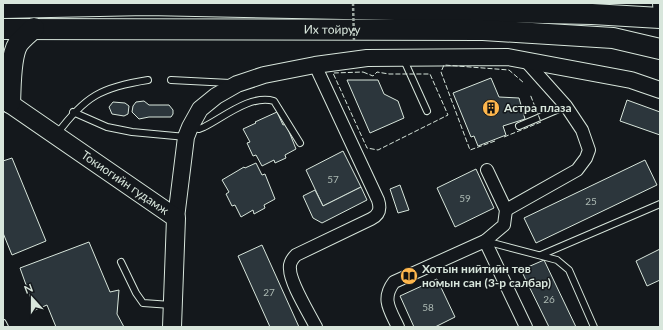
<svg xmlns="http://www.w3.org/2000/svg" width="663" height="330" viewBox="0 0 663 330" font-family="Lato,sans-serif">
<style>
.building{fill:#2c363c;stroke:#d8e6dc}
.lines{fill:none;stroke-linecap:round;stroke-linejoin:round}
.service-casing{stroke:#d8e6dc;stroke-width:8}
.minor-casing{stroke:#d8e6dc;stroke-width:14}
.tertiary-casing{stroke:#d8e6dc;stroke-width:18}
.secondary-casing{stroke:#d8e6dc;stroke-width:20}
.primary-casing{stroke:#d8e6dc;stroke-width:22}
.service{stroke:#14181c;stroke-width:6}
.minor{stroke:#14181c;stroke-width:12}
.tertiary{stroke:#14181c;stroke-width:16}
.secondary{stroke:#14181c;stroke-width:18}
.primary{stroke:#14181c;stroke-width:20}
.path-bridge{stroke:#9da8a2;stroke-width:2.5;stroke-dasharray:3 2;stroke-linecap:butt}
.fence{stroke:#d8e6dc;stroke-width:1;stroke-dasharray:5 2;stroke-linecap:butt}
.labels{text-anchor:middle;stroke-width:3;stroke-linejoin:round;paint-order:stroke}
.number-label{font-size:10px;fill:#adbab4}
.street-label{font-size:12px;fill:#d8e6dc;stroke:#14181c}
.poi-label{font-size:12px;font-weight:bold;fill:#d8e6dc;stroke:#14181c;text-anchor:start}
</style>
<rect width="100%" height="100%" fill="#14181c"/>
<g class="building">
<path d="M491,78L499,97L519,98L525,119L503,126L506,135L478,146L474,136L471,137L453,93Z"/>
<path d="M347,80H378L384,94L398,101L404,118L370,133Z"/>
<path d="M627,100L660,112V135L620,121Z"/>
<path d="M144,101L149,105H169L173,110V114L171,117H149L139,119L132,112L133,106L136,102Z"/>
<path d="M113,102L125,103L129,106L128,114L124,116L112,114L109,107Z"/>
<path d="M277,112L283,125L286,124L296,149L285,155L286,158L275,163L274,160L262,166L256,155L253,156L247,143L250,142L243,129L256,123L255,122Z"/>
<path d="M343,151L361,187L323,206L306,170Z"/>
<path d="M12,158L46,241L12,255L3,233V161Z"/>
<path d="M645,160L657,185L536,243L524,218Z"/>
<path d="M256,163L262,175L265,174L275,199L264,205L265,208L254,214L253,210L241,217L235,205L232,206L226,194L229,192L222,180L244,167L245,168Z"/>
<path d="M476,169L494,208L455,227L437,188Z"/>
<path d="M400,185L409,210L398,213L390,189Z"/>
<path d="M361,187L367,200L322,223L313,218L303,196L315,190L323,206Z"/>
<path d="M89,242L110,292L119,290L117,314L124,327H56L47,305L35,310L20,268Z"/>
<path d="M262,245L299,327H270L238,256Z"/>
<path d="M660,249V280L647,286L636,261Z"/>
<path d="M544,260L576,327H549L521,270Z"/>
<path d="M437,279L455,317L435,327H414L400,296Z"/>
</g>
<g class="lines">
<defs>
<g id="service">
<path d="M403,58L427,111"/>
<path d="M171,80L230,83"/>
<path d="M73,112L107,127L132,132L186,137"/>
<path d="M519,126L566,106"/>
<path d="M191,127L199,129L204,127C224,117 251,94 274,101L300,143"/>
<path d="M57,134C85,96 102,87 148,80"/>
<path d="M485,241L557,260L569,270L594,327"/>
<path d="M541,255L660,204"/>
<path d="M121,262L136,293L143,303L171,305"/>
<path d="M3,323L5,327"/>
</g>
<g id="minor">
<path d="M659,3L660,18"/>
<path d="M315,65L378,200C381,209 379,215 371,219L296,255C292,259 289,263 290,269C290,283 309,313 316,327"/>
<path d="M506,210L577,170L586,158L589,150L582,130L566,106L524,59"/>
<path d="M485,241L526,327"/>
<path d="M398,327C390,310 381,299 394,282L485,241L504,225L506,210L487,170"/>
</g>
<path id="tertiary" d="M176,218L186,137L190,127L200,109L216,96L237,84L264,75L315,65L367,58L508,57L631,80L660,90"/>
<g id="secondary">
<path id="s1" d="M3,99L176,218L172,327"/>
</g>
<g id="primary">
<path d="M3,8L147,5L592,14L660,18"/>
<path id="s2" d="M3,29L483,30L613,38L660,49"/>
<path d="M10,103C11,87 10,57 18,44C22,38 29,33 34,28"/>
</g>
</defs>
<use href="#service" class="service-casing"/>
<use href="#minor" class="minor-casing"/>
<use href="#tertiary" class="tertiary-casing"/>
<use href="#secondary" class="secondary-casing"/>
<use href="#primary" class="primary-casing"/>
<use href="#service" class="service"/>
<use href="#minor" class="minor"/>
<use href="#tertiary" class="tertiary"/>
<use href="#secondary" class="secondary"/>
<use href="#primary" class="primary"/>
<path class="path-bridge" d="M353,3L354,41"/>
<g class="fence">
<path d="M363,72L373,76L377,72L389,74H430L448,115L378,150L367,148L333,73Z"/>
<path d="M504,137L541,122L530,94"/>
<path d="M495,141L470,150L441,72L444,65L509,70L524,83"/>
</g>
</g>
<defs>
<symbol id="building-disc" viewBox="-11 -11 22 22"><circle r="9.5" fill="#ffb74d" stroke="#14181c"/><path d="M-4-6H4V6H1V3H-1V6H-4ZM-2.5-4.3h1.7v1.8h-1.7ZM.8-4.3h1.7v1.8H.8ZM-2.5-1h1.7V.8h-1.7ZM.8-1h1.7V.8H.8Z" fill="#111"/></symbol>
<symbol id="library-disc" viewBox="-11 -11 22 22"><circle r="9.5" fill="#ffb74d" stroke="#14181c"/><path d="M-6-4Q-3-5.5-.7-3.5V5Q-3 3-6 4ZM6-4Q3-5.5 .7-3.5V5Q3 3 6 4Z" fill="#111"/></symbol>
</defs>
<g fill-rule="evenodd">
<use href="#building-disc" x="481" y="98" width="20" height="20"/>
<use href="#library-disc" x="399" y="266" width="20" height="20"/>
</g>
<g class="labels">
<g class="number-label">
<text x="333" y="183">57</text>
<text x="465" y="202">59</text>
<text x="591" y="205">25</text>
<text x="269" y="296">27</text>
<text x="549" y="303">26</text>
<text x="428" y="311">58</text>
</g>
<g class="street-label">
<text dy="4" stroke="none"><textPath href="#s2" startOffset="329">Их тойруу</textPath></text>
<text dy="4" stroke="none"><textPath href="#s1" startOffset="148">Токиогийн гудамж</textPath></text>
</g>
<g class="poi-label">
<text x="504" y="112">Астра плаза</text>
<text x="422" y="273">Хотын нийтийн төв<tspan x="422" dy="14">номын сан (3-р салбар)</tspan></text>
</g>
</g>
<rect width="663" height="330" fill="none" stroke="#d8e6dc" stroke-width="8"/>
<g transform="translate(32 298) rotate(339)" stroke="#14181c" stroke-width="3" paint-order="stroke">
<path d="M0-3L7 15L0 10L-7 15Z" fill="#d8e6dc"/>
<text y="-6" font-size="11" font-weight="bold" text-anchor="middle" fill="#d8e6dc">N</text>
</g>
</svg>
